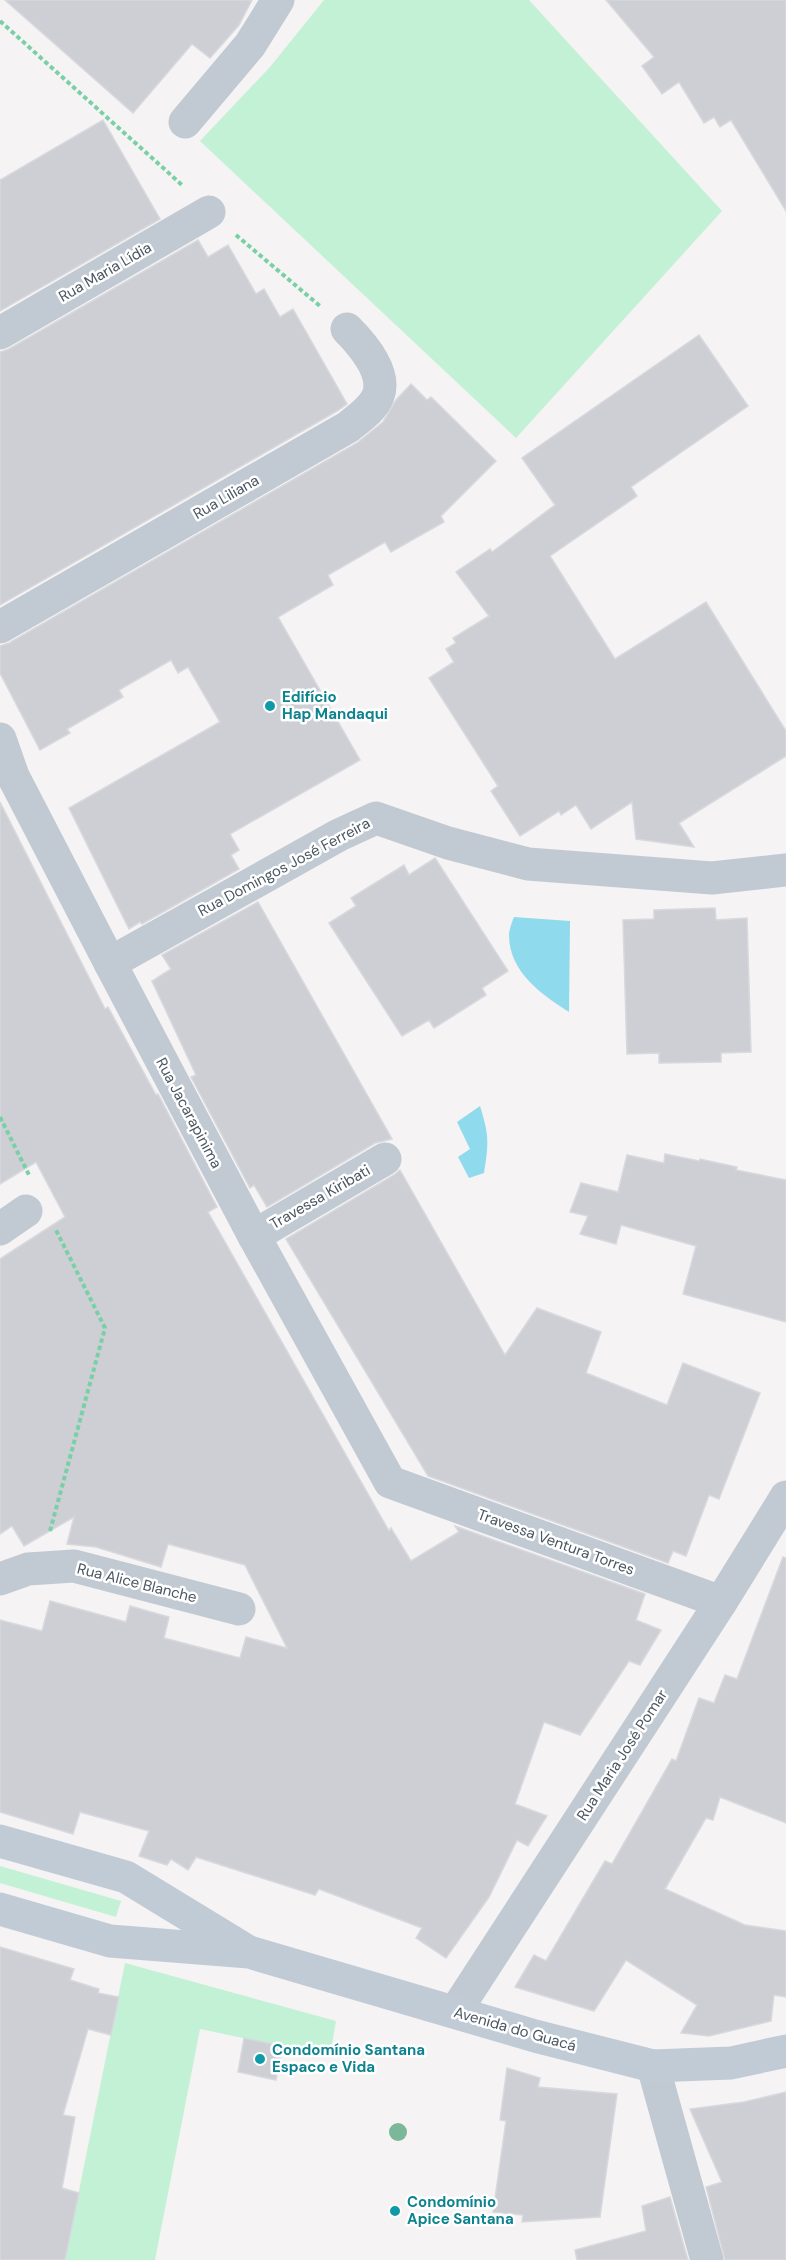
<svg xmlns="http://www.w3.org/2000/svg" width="786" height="2260" viewBox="0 0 786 2260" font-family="'DM Sans',sans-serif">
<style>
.green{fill:#c3f1d5}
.water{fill:#90daee}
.building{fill:#cdcfd5;stroke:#d7d9de;stroke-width:1.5}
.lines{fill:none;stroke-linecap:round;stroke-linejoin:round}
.path{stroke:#7ad0a6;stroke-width:4;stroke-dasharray:4.5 3;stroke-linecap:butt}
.street{stroke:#c1cad2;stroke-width:33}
.secondary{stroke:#c1cbd6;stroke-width:33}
.tree{fill:#7bb799}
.culture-dot{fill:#0f9aa8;stroke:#fff;stroke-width:2}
.labels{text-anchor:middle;stroke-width:5;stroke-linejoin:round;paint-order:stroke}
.street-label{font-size:15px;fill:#4a5661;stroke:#fff}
.culture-label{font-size:15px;font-weight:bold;fill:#0d838f;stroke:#fff;text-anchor:start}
</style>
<rect width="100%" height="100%" fill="#f5f3f3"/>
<g class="green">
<path d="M324,0H529L722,211L516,438L200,141L270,67Z"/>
<path d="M0,1866L121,1901L116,1917L0,1883Z"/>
<path d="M125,1963L336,2021L330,2056L200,2029L155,2260H65Z"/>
</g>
<g class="water">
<path d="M514,917L570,921L569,1012C542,995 509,972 509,935C509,930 512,922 514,917Z"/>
<path d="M480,1106C489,1135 489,1143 484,1173L469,1178L458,1157L470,1149L457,1122Z"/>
</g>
<g class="building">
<path d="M5,0H252L239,25L210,58L192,44L133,113Z"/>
<path d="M606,0H786V211L731,120L720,127L714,117L704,123L679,82L662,94L642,66L654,57Z"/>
<path d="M103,120L160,219L0,311V180Z"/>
<path d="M198,240L208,257L228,245L256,294L264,289L280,317L293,309L347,404L337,411L0,605V352L9,349Z"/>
<path d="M699,335L748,406L631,487L637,496L550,556L615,659L706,602L786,731V756L679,823L694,847L636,839L632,802L591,829L576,805L561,815L559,811L520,836L491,791L498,786L429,678L454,662L446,649L456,643L453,638L489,616L456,572L490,549L492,552L555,505L522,458Z"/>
<path d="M411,384L427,400L431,397L496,461L441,516L444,522L391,552L385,542L328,575L333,585L278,617L360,760L230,834L239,850L231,855L239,869L142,924L140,922L129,929L69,808L220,722L188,667L178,673L171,660L119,690L123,697L67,729L70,733L40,750L0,673V646L9,643L357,443L383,422L396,400Z"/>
<path d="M0,802L105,1009L108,1007L156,1095L158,1094L217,1207L208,1212L389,1531L391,1528L411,1561L459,1532L455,1526L645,1594L636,1620L661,1630L640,1665L629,1661L580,1735L544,1722L515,1804L547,1816L528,1846L517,1840L489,1897L446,1958L416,1938L422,1928L319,1889L315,1895L196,1857L188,1870L171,1859L167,1865L139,1856L149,1831L80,1812L73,1834L0,1812V1620L42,1631L50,1601L126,1622L130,1606L169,1617L164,1638L240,1658L246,1637L287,1648L245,1565L168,1544L161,1567L96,1547L67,1544L74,1517L24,1546L12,1526L0,1534V1259L65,1217L36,1162L0,1184Z"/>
<path d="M435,858L508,971L482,988L486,995L434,1028L429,1020L402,1036L329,923L356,906L351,898L404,865L409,875Z"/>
<path d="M258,902L392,1139L375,1143L267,1207L254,1185L250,1188L191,1077L196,1075L152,981L171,969L162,955Z"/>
<path d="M715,908L716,920L747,918L751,1052L721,1053V1062L659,1063V1053L627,1054L623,920L654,919V910Z"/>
<path d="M665,1154L699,1161L700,1159L737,1167L736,1170L786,1180V1322L683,1294L696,1246L621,1225L616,1244L580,1234L588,1216L570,1212L581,1183L618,1192L627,1155L664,1163Z"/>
<path d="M400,1170L505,1355L537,1308L601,1332L586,1373L667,1405L683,1363L760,1393L719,1499L709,1495L686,1556L673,1551L668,1563L428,1476L286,1239L394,1175Z"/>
<path d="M783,1557L786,1558V1823L720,1797L713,1820L706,1818L665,1889L745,1925L786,1931V1997L774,1995L771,2021L709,2036L681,2033L697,2005L626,1960L594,2011L515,1987L534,1955L546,1961L605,1861L612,1864L672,1759L676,1761L699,1698L714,1703L725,1675L737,1679Z"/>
<path d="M0,1947L74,1969L70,1980L99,1989L98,1993L119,1997L111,2035L88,2029L63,2115L75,2117L62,2188L79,2193L65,2260H0Z"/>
<path d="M244,2038L282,2046L276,2080L238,2072Z"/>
<path d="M507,2068L540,2078L538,2087L617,2094L600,2217L522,2222L523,2215L493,2212L506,2121L500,2120Z"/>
<path d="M786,2092V2260H725L706,2187L722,2182L690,2109L744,2102Z"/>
<path d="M670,2197L688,2260H577L575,2250L646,2231L642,2206Z"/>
</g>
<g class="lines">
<g class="path">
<path d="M0,21L182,185"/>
<path d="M236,235L320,306"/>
<path d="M0,1117L29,1175"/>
<path d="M50,1531L105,1328L56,1230"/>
</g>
<g class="street">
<path d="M185,122L250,45L278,0"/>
<path d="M0,333L209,212"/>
<path d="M0,627L348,427C359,418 373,409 378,396C387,373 362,344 347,329"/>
<path d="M0,739L13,776L110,963L254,1236L390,1482L721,1602"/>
<path d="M110,963L339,835L376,818L448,843L528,864L712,878L786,870"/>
<path d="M0,1229L26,1211"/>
<path d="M254,1236L385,1159"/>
<path d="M0,1579L28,1569L74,1566L239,1609"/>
<path d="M455,2012L721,1602L786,1497"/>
<path d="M653,2066L707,2260"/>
</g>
<g class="secondary">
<path d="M0,1841L126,1877L244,1949"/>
<path d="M0,1909L110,1941L249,1952L535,2036L653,2066L731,2063L786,2051"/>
</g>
</g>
<circle class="tree" cx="398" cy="2132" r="9"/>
<g class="culture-dot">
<circle cx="270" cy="706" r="6"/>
<circle cx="260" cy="2059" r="6"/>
<circle cx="395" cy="2211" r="6"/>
</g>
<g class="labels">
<g class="street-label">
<text transform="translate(105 272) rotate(-30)" y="5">Rua Maria Lídia</text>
<text transform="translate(226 497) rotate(-30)" y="5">Rua Liliana</text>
<text transform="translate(284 867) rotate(-28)" y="5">Rua Domingos José Ferreira</text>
<text transform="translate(189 1113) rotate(62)" y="5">Rua Jacarapinima</text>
<text transform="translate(320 1197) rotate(-30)" y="5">Travessa Kiribati</text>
<text transform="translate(556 1542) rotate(20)" y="5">Travessa Ventura Torres</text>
<text transform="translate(137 1583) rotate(14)" y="5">Rua Alice Blanche</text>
<text transform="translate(622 1755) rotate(-57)" y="5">Rua Maria José Pomar</text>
<text transform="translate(515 2029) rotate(16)" y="5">Avenida do Guacá</text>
</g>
<g class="culture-label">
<text x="282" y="702">Edifício<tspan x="282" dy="17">Hap Mandaqui</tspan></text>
<text x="272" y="2055">Condomínio Santana<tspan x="272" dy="17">Espaco e Vida</tspan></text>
<text x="407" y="2207">Condomínio<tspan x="407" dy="17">Apice Santana</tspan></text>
</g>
</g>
</svg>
